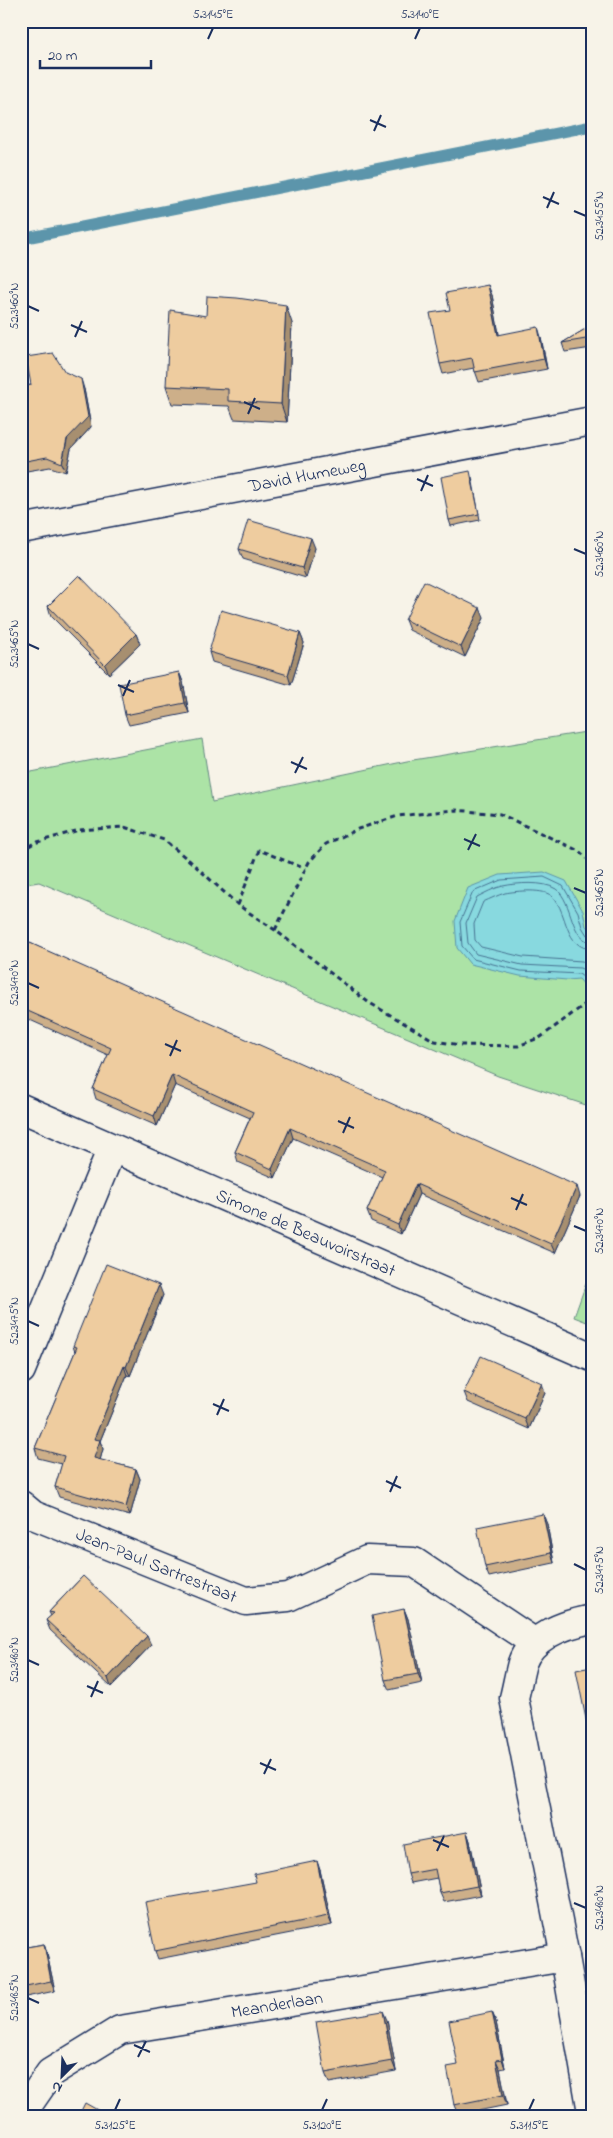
<svg xmlns="http://www.w3.org/2000/svg" width="613" height="2138" viewBox="0 0 613 2138" font-family="'Indie Flower',sans-serif">
<style>
.green{fill:#ace3a6;stroke:#648982}
.water{fill:#88d9df;stroke:#5c95ab}
.lines{fill:none;stroke-linecap:round;stroke-linejoin:round}
.shore{stroke:#477392;stroke-width:1}
.stream{stroke:#5c95ab;stroke-width:11}
.street-casing{stroke:#1b2f5e;stroke-width:31}
.path{stroke:#1b2f5e;stroke-width:3;stroke-dasharray:5 4;stroke-linecap:butt}
.street{stroke:#f7f3e8;stroke-width:28}
.wall{fill:#cdaf89;stroke:#1b2f5e}
.shaded-wall{fill:#a78f6f;stroke:#1b2f5e}
.building{fill:#eecc9f;stroke:#1b2f5e}
.ticks{fill:none;stroke:#1b2f5e;stroke-width:2}
.labels{text-anchor:middle;stroke-width:4;stroke-linejoin:round;paint-order:stroke}
.street-label{font-size:18px;fill:#1b2f5e;stroke:#f7f3e8}
.neatline{fill:none;stroke:#1b2f5e;stroke-width:2}
.ticks-label{font-size:12px;text-anchor:middle;fill:#1b2f5e}
</style>
<rect width="100%" height="100%" fill="#f7f3e8"/>
<filter id="ink" filterUnits="userSpaceOnUse"><feTurbulence type="fractalNoise" baseFrequency=".02" numOctaves="2"/><feDisplacementMap in="SourceGraphic" scale="10" xChannelSelector="R" yChannelSelector="G"/><feConvolveMatrix kernelMatrix="1 2 1 2 8 2 1 2 1" color-interpolation-filters="sRGB"/></filter>
<g filter="url(#ink)">
<g class="green">
<path d="M592,731V1107L498,1076L39,882L21,885V774L202,739L212,802L407,761Z"/>
<path d="M592,1267V1324L574,1317Z"/>
</g>
<path class="water" d="M544,872L566,881L583,911L586,926L592,933V984L587,988L579,979L567,980L520,976L470,964L457,948L455,921L468,888L500,875Z"/>
<g class="lines">
<g class="shore">
<path d="M592,936L587,935L582,927L578,912L563,886L544,877L501,880L473,892L460,922L462,946L473,959L521,971L579,974L587,980L592,981"/>
<path d="M592,942C570,941 573,901 556,889C544,881 517,883 503,886C494,888 485,893 477,897L466,923L468,943L476,954L522,965L580,968L592,974"/>
<path d="M592,949C564,948 568,913 553,897C545,888 516,891 505,893C498,895 490,899 483,902L474,924L475,940L481,947L523,957L582,961L592,966"/>
</g>
<path class="stream" d="M21,239L592,126"/>
<defs>
<g id="street">
<path id="s1" d="M21,529L592,421"/>
<path id="s2" d="M21,1108L592,1357"/>
<path d="M21,1370L112,1148"/>
<path id="s3" d="M21,1505L33,1515L246,1601L288,1597L367,1560L414,1562L535,1643"/>
<path d="M565,1957L592,2112"/>
<path id="s4" d="M21,2115L50,2073L120,2030L565,1957L514,1698C517,1686 519,1674 522,1663C532,1635 566,1624 592,1619"/>
</g>
</defs>
<use href="#street" class="street-casing"/>
<g class="path">
<path d="M21,851L34,843L79,830L124,827L164,840L190,861L238,905L275,930L368,1002L435,1041L460,1045L518,1046L541,1037L592,999"/>
<path d="M238,905L259,850L306,869"/>
<path d="M275,930L309,862L326,844L358,829L398,816L455,810L500,814L579,851L592,863"/>
</g>
<use href="#street" class="street"/>
</g>
<g class="wall">
<path d="M492,295L499,335L541,337L547,369L479,382L474,368L443,374L440,364L450,310Z"/>
<path d="M206,316L292,323L287,422L234,419L229,406L172,404L166,386Z"/>
<path d="M592,325V348L565,352L562,343Z"/>
<path d="M65,372L84,389L91,427L71,449L66,472L50,467L21,472V387L31,385Z"/>
<path d="M472,477L480,520L451,526L449,520Z"/>
<path d="M315,548L306,578L243,559L239,549Z"/>
<path d="M48,606L136,634L140,644L109,674L51,616Z"/>
<path d="M484,618L465,657L409,630L405,620Z"/>
<path d="M300,633L304,643L291,685L212,662L209,652Z"/>
<path d="M179,672L183,682L189,713L129,725L125,715Z"/>
<path d="M21,939L580,1196L555,1253L419,1194L401,1234L371,1221L367,1211L382,1177L293,1138L275,1178L238,1162L235,1152L250,1118L175,1085L157,1126L96,1099L93,1089L108,1055L21,1016Z"/>
<path d="M163,1295L130,1376L127,1375L100,1441L103,1449L100,1460L136,1469L140,1479L130,1516L59,1497L55,1487L62,1464L38,1458L35,1448L75,1352L73,1346Z"/>
<path d="M464,1392L545,1393L529,1429L468,1402Z"/>
<path d="M547,1524L554,1563L489,1577L485,1567Z"/>
<path d="M83,1576L151,1645L111,1687L50,1630L46,1620L51,1616L49,1612Z"/>
<path d="M404,1609L408,1619L422,1683L389,1690L385,1680Z"/>
<path d="M592,1667V1739H591L588,1729Z"/>
<path d="M467,1832L470,1841L481,1895L444,1902L440,1893L437,1878L411,1883L408,1874Z"/>
<path d="M320,1870L332,1925L158,1959L155,1951Z"/>
<path d="M44,1944L47,1954L55,1991L21,1998V1948Z"/>
<path d="M492,2012L496,2022L505,2068L500,2069L507,2105L458,2115L454,2105L458,2065Z"/>
<path d="M387,2020L396,2071L329,2083L325,2073Z"/>
</g>
<g class="shaded-wall">
<path d="M488,285L492,295L501,345L498,335Z"/>
<path d="M286,305L292,323L287,422L281,404Z"/>
<path d="M538,327L541,337L547,369L544,359Z"/>
<path d="M81,379L84,389L91,427L71,449L66,472L62,463Z"/>
<path d="M311,538L315,548L306,578L302,568Z"/>
<path d="M480,608L484,618L465,657L461,647Z"/>
<path d="M300,633L304,643L291,685L288,675Z"/>
<path d="M136,634L140,644L109,674L105,665Z"/>
<path d="M179,672L183,682L189,713L185,703Z"/>
<path d="M172,1075L175,1085L157,1126L154,1116Z"/>
<path d="M290,1128L293,1138L275,1178L272,1169Z"/>
<path d="M416,1184L419,1194L401,1234L398,1225Z"/>
<path d="M577,1186L580,1196L555,1253L551,1244Z"/>
<path d="M159,1285L163,1295L130,1376L126,1367Z"/>
<path d="M124,1366L127,1375L100,1441L103,1449L98,1468L94,1458V1439Z"/>
<path d="M542,1383L545,1393L529,1429L525,1419Z"/>
<path d="M136,1469L140,1479L130,1516L126,1507Z"/>
<path d="M543,1514L547,1524L554,1563L551,1553Z"/>
<path d="M23,1557L26,1566L21,1590V1564Z"/>
<path d="M404,1609L408,1619L422,1683L418,1674Z"/>
<path d="M147,1636L151,1645L111,1687L108,1678Z"/>
<path d="M467,1832L470,1841L481,1895L477,1886Z"/>
<path d="M317,1861L320,1870L332,1925L328,1916Z"/>
<path d="M44,1944L47,1954L55,1991L51,1981Z"/>
<path d="M383,2011L387,2020L396,2071L392,2061Z"/>
<path d="M492,2012L496,2022L505,2068L502,2059Z"/>
<path d="M496,2060L500,2069L507,2105L503,2095Z"/>
</g>
<g class="building">
<path d="M488,285L498,335L538,327L544,359L475,372L472,358L440,364L430,313L450,310L446,293Z"/>
<path d="M207,296L237,298L286,305L281,404L228,401V389L166,386L170,310L206,316Z"/>
<path d="M592,325V338L562,343Z"/>
<path d="M53,353L65,372L81,379L88,417L67,439L62,463L47,457L21,462V387L31,385L26,357Z"/>
<path d="M470,471L479,514L449,520L441,477Z"/>
<path d="M248,520L311,538L302,568L239,549Z"/>
<path d="M79,575L136,634L105,665L48,606Z"/>
<path d="M424,581L480,608L461,647L405,620Z"/>
<path d="M221,610L300,633L288,675L209,652Z"/>
<path d="M179,672L185,703L125,715L119,684Z"/>
<path d="M21,939L577,1186L551,1244L416,1184L398,1225L367,1211L385,1170L290,1128L272,1169L235,1152L253,1112L172,1075L154,1116L93,1089L111,1048L21,1008Z"/>
<path d="M106,1264L159,1285L126,1367L124,1366L94,1439L100,1440L94,1458L136,1469L126,1507L55,1487L64,1456L35,1448L77,1347L73,1346Z"/>
<path d="M481,1356L542,1383L525,1419L464,1392Z"/>
<path d="M543,1514L551,1553L485,1567L477,1527Z"/>
<path d="M83,1576L147,1636L108,1678L46,1620L54,1613L49,1612Z"/>
<path d="M404,1609L418,1674L385,1680L372,1616Z"/>
<path d="M592,1667V1728L588,1729L576,1670Z"/>
<path d="M467,1832L477,1886L440,1893L435,1869L408,1874L403,1844Z"/>
<path d="M317,1861L328,1916L155,1951L145,1902L256,1882L254,1874Z"/>
<path d="M44,1944L51,1981L21,1987V1948Z"/>
<path d="M383,2011L392,2061L325,2073L316,2022Z"/>
<path d="M492,2012L502,2059L496,2060L503,2095L454,2105L447,2067L458,2065L449,2021Z"/>
<path d="M85,2103L110,2117H78Z"/>
</g>
</g>
<path class="ticks" d="M208,39L213,28M415,39L420,28M370,120L386,127M374,131L381,115M543,197L559,204M547,208L554,192M574,211L586,216M28,306L39,311M71,325L87,332M75,337L82,321M244,402L260,409M248,414L255,398M417,479L433,486M421,491L428,475M574,549L586,554M28,644L39,649M118,685L134,692M123,696L130,680M291,762L307,769M295,773L303,757M464,839L480,846M468,850L476,834M574,888L586,893M28,983L39,988M165,1044L181,1051M170,1056L177,1040M338,1121L354,1128M343,1133L350,1117M511,1198L527,1205M516,1210L523,1194M574,1226L586,1231M28,1321L39,1326M213,1404L229,1411M217,1415L224,1399M386,1481L401,1488M390,1492L397,1476M574,1564L586,1570M28,1660L39,1665M87,1686L103,1693M91,1697L98,1681M260,1763L276,1770M264,1774L271,1759M433,1840L449,1847M437,1851L444,1836M574,1903L586,1908M28,1998L39,2003M134,2045L150,2052M138,2057L146,2041M115,2110L120,2099M322,2110L327,2099M529,2110L534,2099"/>
<g class="labels">
<g class="street-label">
<text dy="6" stroke="none"><textPath href="#s1" startOffset="291">David Humeweg</textPath></text>
<text dy="6" stroke="none"><textPath href="#s2" startOffset="311">Simone de Beauvoirstraat</textPath></text>
<text dy="6" stroke="none"><textPath href="#s3" startOffset="149">Jean-Paul Sartrestraat</textPath></text>
<text dy="6" stroke="none"><textPath href="#s4" startOffset="292">Meanderlaan</textPath></text>
</g>
</g>
<rect width="613" height="2138" fill="none" stroke="#f7f3e8" stroke-width="55"/>
<g transform="translate(62 2076) rotate(204)" stroke="#f7f3e8" stroke-width="4" paint-order="stroke">
<path d="M0-4L9 19L0 12L-9 19Z" fill="#1b2f5e"/>
<text y="-8" font-size="14" font-weight="bold" text-anchor="middle" fill="#1b2f5e">N</text>
</g>
<path d="M40 60v8h111v-8" fill="none" stroke="#1b2f5e" stroke-width="2.5"/>
<text x="48" y="60" font-size="15" fill="#1b2f5e" stroke="#f7f3e8" stroke-width="4" paint-order="stroke">20 m</text>
<rect x="28" y="28" width="558" height="2082" class="neatline"/>
<g class="ticks-label">
<text x="213" y="18">5.3145°E</text>
<text x="420" y="18">5.3140°E</text>
<text transform="translate(599 216) rotate(-90)" y="4">52.3455°N</text>
<text transform="translate(14 306) rotate(-90)" y="4">52.3460°N</text>
<text transform="translate(599 554) rotate(-90)" y="4">52.3460°N</text>
<text transform="translate(14 644) rotate(-90)" y="4">52.3465°N</text>
<text transform="translate(599 893) rotate(-90)" y="4">52.3465°N</text>
<text transform="translate(14 983) rotate(-90)" y="4">52.3470°N</text>
<text transform="translate(599 1231) rotate(-90)" y="4">52.3470°N</text>
<text transform="translate(14 1321) rotate(-90)" y="4">52.3475°N</text>
<text transform="translate(599 1570) rotate(-90)" y="4">52.3475°N</text>
<text transform="translate(14 1660) rotate(-90)" y="4">52.3480°N</text>
<text transform="translate(599 1908) rotate(-90)" y="4">52.3480°N</text>
<text transform="translate(14 1998) rotate(-90)" y="4">52.3485°N</text>
<text x="115" y="2129">5.3125°E</text>
<text x="322" y="2129">5.3120°E</text>
<text x="529" y="2129">5.3115°E</text>
</g>
</svg>
